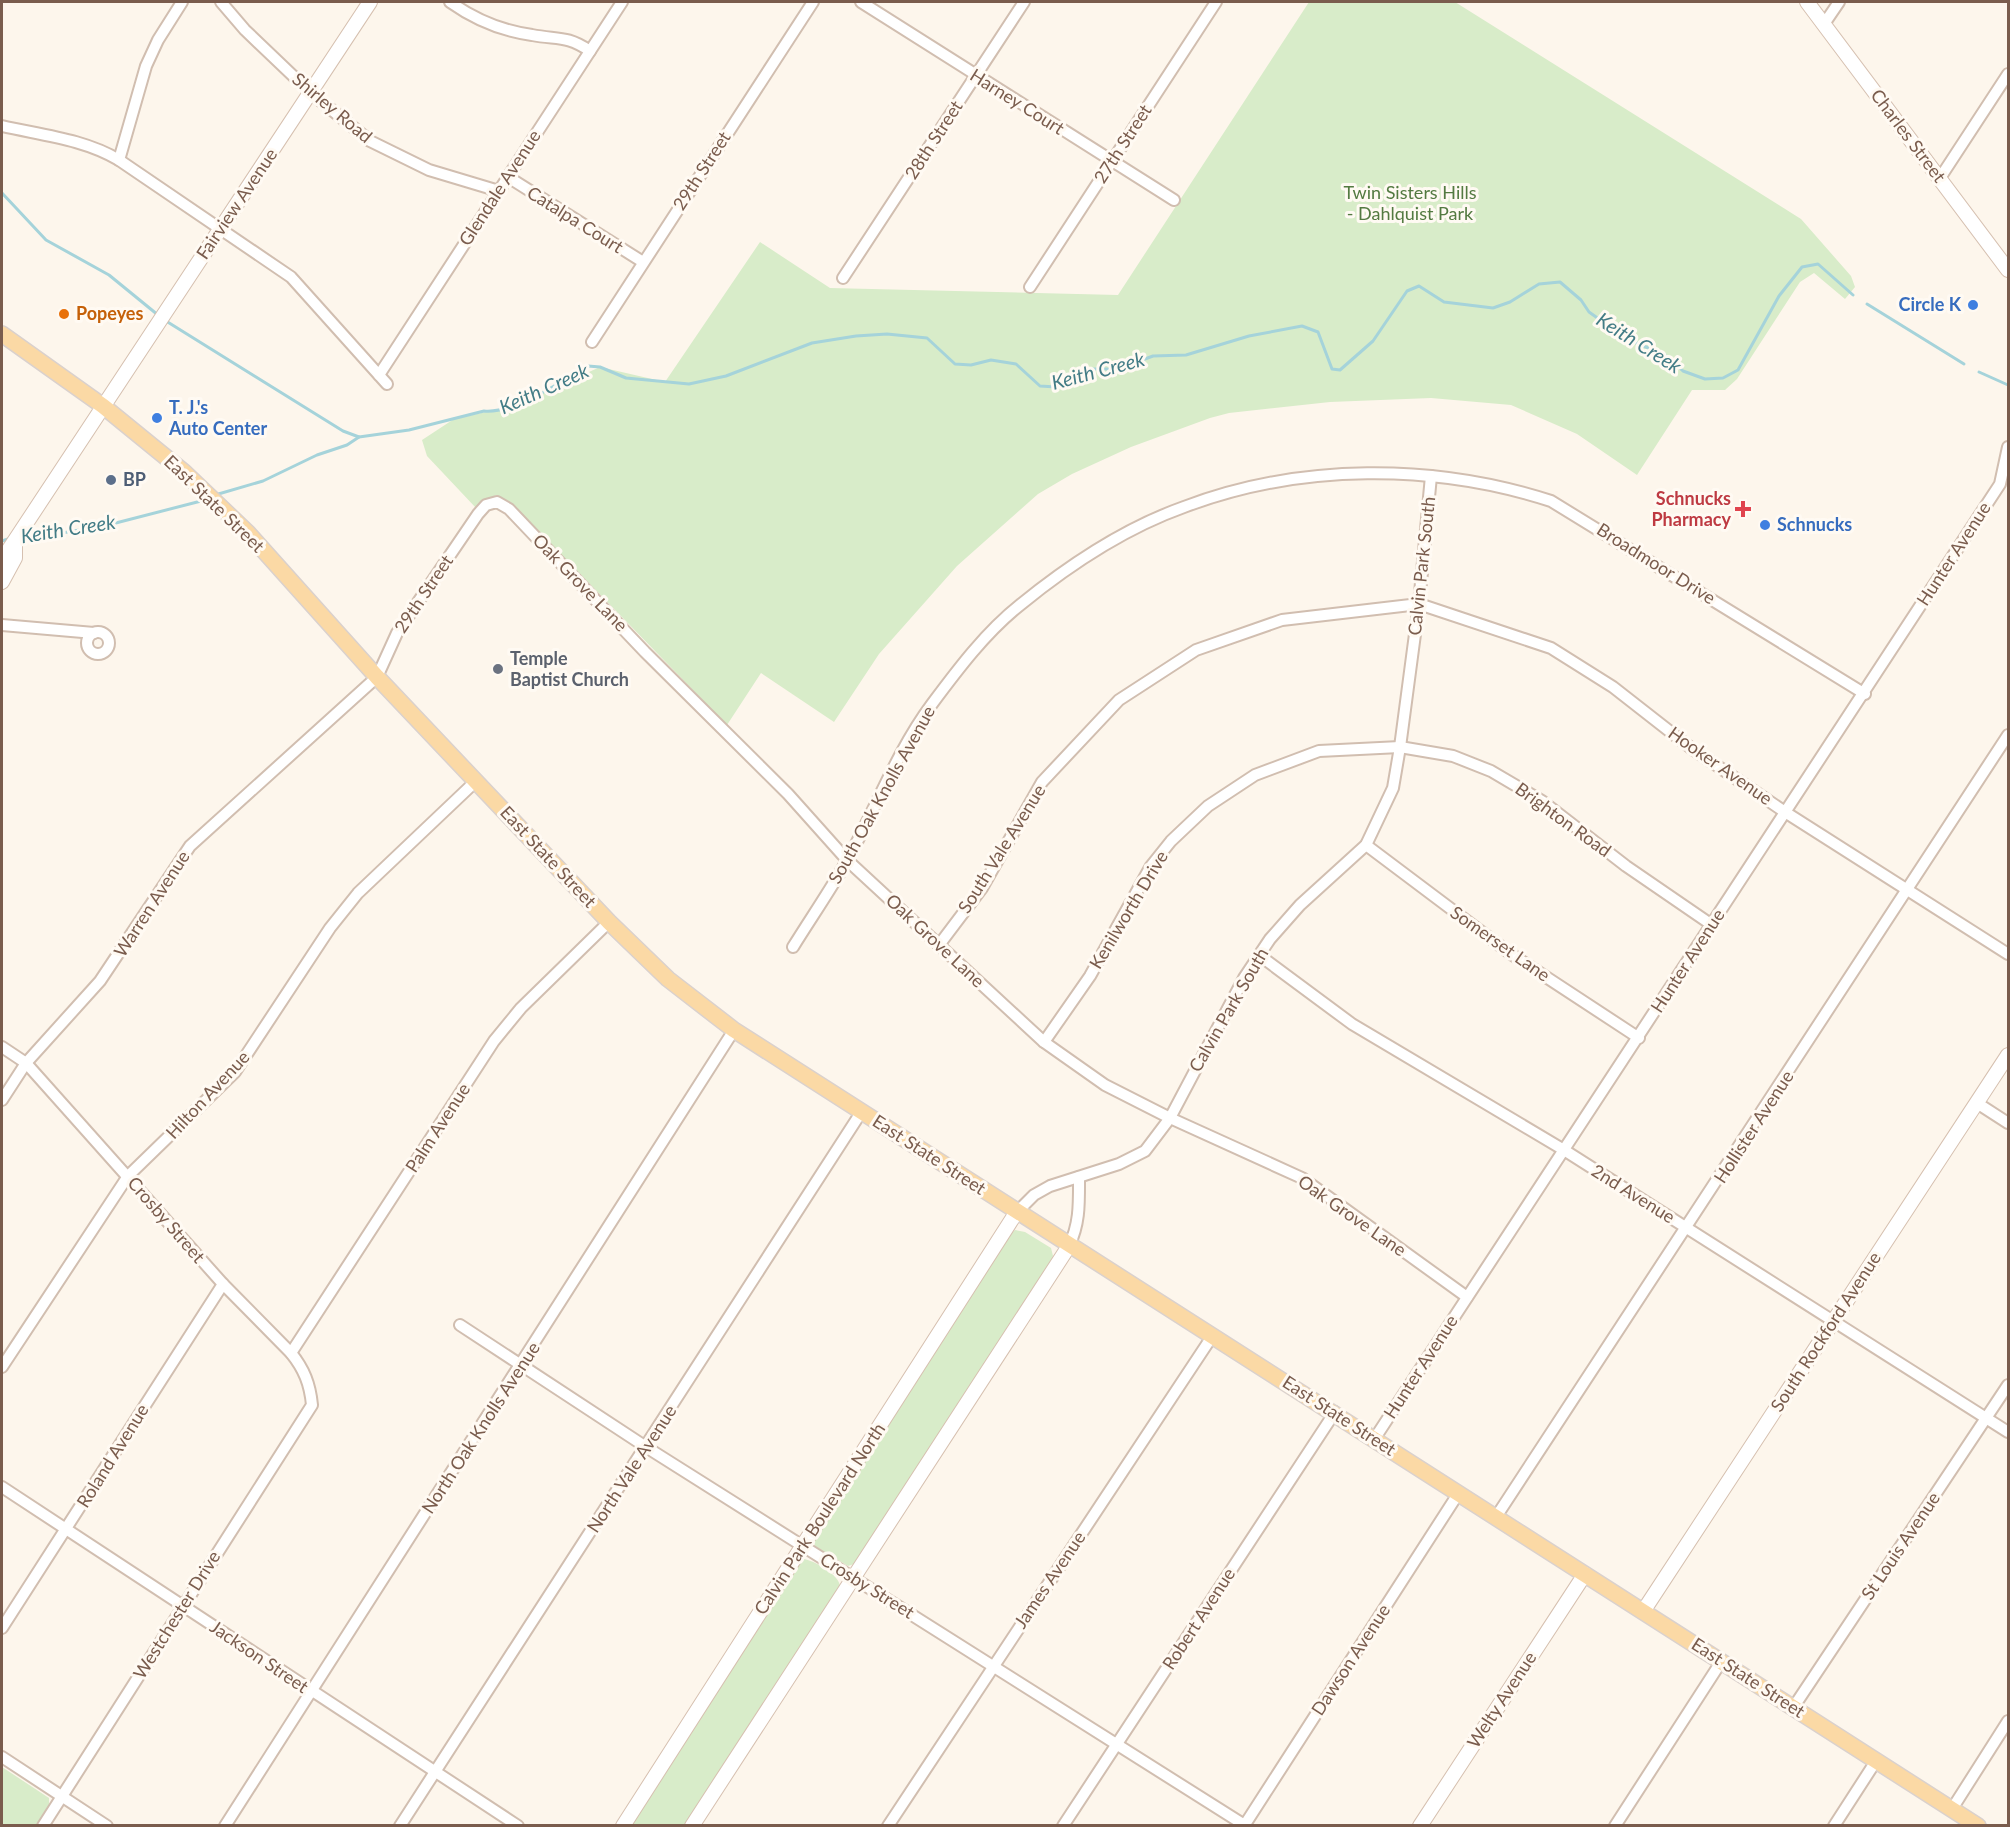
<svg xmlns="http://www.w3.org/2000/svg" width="2010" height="1827" viewBox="0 0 2010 1827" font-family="Lato,sans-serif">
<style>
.green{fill:#d8ecc9}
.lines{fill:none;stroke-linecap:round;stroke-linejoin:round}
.stream{stroke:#a5d3da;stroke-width:3}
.street-casing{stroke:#d1beb0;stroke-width:14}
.secondary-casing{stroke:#d6c0b0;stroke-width:16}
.primary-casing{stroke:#dad1cd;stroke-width:18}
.street{stroke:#fff;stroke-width:10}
.secondary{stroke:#fff;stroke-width:14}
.primary{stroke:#fbd9a5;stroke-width:15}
.shop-dot{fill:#3f7fe0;stroke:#fffaf3;stroke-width:2}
.food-dot{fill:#e8710a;stroke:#fffaf3;stroke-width:2}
.service-dot{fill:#5c6f8a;stroke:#fffaf3;stroke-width:2}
.health-dot{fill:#e0444e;stroke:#fffaf3;stroke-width:2}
.worship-dot{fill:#6b7280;stroke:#fffaf3;stroke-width:2}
.labels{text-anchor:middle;stroke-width:6;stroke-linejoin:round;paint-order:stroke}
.street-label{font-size:18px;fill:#7a5c4d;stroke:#fffaf3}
.park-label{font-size:18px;fill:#537a41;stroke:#fffaf3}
.shop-label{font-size:18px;font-weight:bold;fill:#366cbe;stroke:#fffaf3;text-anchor:start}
.food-label{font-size:18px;font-weight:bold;fill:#c56008;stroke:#fffaf3;text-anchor:start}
.service-label{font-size:18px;font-weight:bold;fill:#4e5e75;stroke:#fffaf3;text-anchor:start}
.health-label{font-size:18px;font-weight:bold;fill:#be3a42;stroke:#fffaf3;text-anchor:end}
.worship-label{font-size:18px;font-weight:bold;fill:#5b616d;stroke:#fffaf3;text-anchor:start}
.water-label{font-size:20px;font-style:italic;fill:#437c86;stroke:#fffaf3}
</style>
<rect width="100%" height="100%" fill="#fdf6ec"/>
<g class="green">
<path d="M1309,2H1455L1801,219L1851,276L1855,287L1845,299L1814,273L1800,282L1737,379L1725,390H1692L1637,475L1577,434L1511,405L1431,398L1330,402L1229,413L1210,418L1131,447L1072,474L1038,494L957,566L879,654L834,722L761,673L727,725L510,502L496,495L476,508L427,456L422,440L454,419L514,406L600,367L665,382L760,242L830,288L1118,295Z"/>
<path d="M1015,1230L1025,1232L1051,1248L1053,1256L1051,1261L857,1563L848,1566L815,1546L813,1538L1008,1236Z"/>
<path d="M803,1559C814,1560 839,1575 840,1586L686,1825L628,1826Z"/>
<path d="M2,1767L49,1798V1808L37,1825H2Z"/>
</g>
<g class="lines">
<g class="stream">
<path d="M2,193L46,240L109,275L158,315"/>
<path d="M1867,304L1964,364"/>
<path d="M166,321L343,431L359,437"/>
<path d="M1979,372L2008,385"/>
<path d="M215,495L263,481L317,455L347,445L359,437L409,430L484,411C515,414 561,381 588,366L600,367L626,378L689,384L726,376L812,343L856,336L887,334L927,338L955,364L971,365L991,360L1016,364L1040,386L1056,387L1089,369H1118L1153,356L1186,355L1249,336L1302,326L1318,332L1332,369L1340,370L1373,341L1407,291L1419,286L1444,302L1493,308L1510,302L1539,284L1560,282L1581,300L1589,312L1627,339L1665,355L1683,371L1705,379L1723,378L1738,370L1779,296L1802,267L1818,264L1853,295"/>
<path d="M24,535L62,533L108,525L205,500"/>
<path d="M2,541L11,538"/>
</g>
<defs>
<g id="street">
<path d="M221,2L245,30L311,93L370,141L429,170L499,191"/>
<path d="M450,2C474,19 502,31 532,35C558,40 566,35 590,51"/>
<path d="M861,2L1174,200"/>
<path d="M1824,24L1839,2"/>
<path d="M2,126C41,135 84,139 119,160L291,277L387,384"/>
<path d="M119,160L146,66L158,40L182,2"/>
<path d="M508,177L643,262"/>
<path d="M1940,178L2008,74"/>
<path d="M843,278L1024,2"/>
<path d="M1030,287L1216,2"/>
<path d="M592,342L813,2"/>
<path d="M379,375L622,2"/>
<path d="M2,625L94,633"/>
<circle cx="98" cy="643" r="11"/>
<path d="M1366,845L1511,954L1639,1038"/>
<path d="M939,945L982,888L1042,782L1119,700L1196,650L1282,620L1419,604L1551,648L1613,687L1691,748L1785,812L2008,954"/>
<path d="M793,947C811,918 831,889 848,859C876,808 897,751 932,704C958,669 986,632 1020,605C1069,565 1125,528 1184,507C1300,463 1434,463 1551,501L1865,694"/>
<path d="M1259,955L1352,1024L1564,1150L2008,1432"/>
<path d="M1044,1042L1090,976L1151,866L1171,841L1208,806L1255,775L1319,751L1400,747L1453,756L1491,771L1542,801L1626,866L1712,925"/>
<path d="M2,1047L26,1063L223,1284L291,1353C304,1369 310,1384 312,1405L43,1826"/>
<path d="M2,1100L26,1063L100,981L190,846L377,677L397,633L478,514L486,505L497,502L509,509L645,652L788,794L847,860L1044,1042L1105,1085L1170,1118L1302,1178L1467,1297"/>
<path d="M1977,1103L2008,1123"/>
<path d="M1016,1213L1034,1195L1050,1186L1119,1164L1145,1151L1170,1118L1244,978L1270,939L1300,905L1366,845L1393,788L1400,747L1419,604L1431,476"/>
<path d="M1069,1246C1080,1223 1079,1203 1079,1177"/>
<path d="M460,1325L646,1447L1246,1826"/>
<path d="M291,1353L494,1041L521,1008L609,922"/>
<path d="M2,1367L128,1176L235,1072L330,928L358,893L476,781"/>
<path d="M1375,1438L2000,484L2008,447"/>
<path d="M2,1487L518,1826"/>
<path d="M1496,1517L2008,735"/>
<path d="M2,1628L223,1284"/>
<path d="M1793,1708L2008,1385"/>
<path d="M2,1757L107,1826"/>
<path d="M1952,1809L2008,1721"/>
<path d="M225,1826L734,1030"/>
<path d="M400,1826L862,1111"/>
<path d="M888,1826L1213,1335"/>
<path d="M1063,1826L1335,1412"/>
<path d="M1244,1826L1458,1494"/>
<path d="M1615,1826L1721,1662"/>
<path d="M1834,1826L1876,1761"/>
</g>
<g id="secondary">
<path d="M1807,2L2008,270"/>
<path d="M2,560L370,2"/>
<path d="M2,582L15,558V544"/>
<path d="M1644,1610L2008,1055"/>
<path d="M623,1826L1016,1213"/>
<path d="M692,1826L1069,1246"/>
<path d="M1420,1826L1585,1574"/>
</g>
<path id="primary" d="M2,334L103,406L184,472L248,533L377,677L609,922L668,979L734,1030L1978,1826"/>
</defs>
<use href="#street" class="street-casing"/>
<use href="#secondary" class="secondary-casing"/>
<use href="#primary" class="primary-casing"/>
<use href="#street" class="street"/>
<use href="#secondary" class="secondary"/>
<use href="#primary" class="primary"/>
</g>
<g class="shop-dot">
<circle cx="1973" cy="305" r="6"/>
<circle cx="157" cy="418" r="6"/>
<circle cx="1765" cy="525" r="6"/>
</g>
<circle class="food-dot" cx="64" cy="314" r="6"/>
<circle class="service-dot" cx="111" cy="480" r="6"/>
<path class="health-dot" d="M1740 500h6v6h6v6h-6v6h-6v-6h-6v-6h6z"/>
<circle class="worship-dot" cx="498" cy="669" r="6"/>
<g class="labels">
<g class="street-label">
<text transform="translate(1017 102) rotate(32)" y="6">Harney Court</text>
<text transform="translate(332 108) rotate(40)" y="6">Shirley Road</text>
<text transform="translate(1908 136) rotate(53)" y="6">Charles Street</text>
<text transform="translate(934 140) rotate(-57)" y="6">28th Street</text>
<text transform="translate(1123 144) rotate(-57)" y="6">27th Street</text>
<text transform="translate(702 171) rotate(-57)" y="6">29th Street</text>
<text transform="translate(500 188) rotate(-57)" y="6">Glendale Avenue</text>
<text transform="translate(237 204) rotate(-56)" y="6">Fairview Avenue</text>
<text transform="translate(575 220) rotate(32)" y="6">Catalpa Court</text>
<text transform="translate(214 504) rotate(44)" y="6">East State Street</text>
<text transform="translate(1954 554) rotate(-57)" y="6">Hunter Avenue</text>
<text transform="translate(1656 564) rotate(32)" y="6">Broadmoor Drive</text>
<text transform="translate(1422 566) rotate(-84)" y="6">Calvin Park South</text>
<text transform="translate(580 583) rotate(46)" y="6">Oak Grove Lane</text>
<text transform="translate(424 594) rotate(-56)" y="6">29th Street</text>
<text transform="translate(1720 766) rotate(35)" y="6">Hooker Avenue</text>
<text transform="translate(882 795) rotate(-61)" y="6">South Oak Knolls Avenue</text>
<text transform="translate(1563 820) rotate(36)" y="6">Brighton Road</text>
<text transform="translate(1002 849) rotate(-58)" y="6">South Vale Avenue</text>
<text transform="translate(548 857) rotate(47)" y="6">East State Street</text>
<text transform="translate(152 904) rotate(-57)" y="6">Warren Avenue</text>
<text transform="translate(1129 910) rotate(-59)" y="6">Kenilworth Drive</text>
<text transform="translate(935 941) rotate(43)" y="6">Oak Grove Lane</text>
<text transform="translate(1500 944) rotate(35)" y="6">Somerset Lane</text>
<text transform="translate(1688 961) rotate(-57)" y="6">Hunter Avenue</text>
<text transform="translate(1229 1010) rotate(-60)" y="6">Calvin Park South</text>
<text transform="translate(208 1095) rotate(-47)" y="6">Hilton Avenue</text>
<text transform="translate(1754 1127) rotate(-57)" y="6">Hollister Avenue</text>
<text transform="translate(438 1128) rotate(-57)" y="6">Palm Avenue</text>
<text transform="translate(929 1155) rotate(33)" y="6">East State Street</text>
<text transform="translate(1633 1194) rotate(32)" y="6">2nd Avenue</text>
<text transform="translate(1352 1216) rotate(35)" y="6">Oak Grove Lane</text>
<text transform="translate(166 1220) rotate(49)" y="6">Crosby Street</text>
<text transform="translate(1826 1332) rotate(-57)" y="6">South Rockford Avenue</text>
<text transform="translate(1421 1367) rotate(-57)" y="6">Hunter Avenue</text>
<text transform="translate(1339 1416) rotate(33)" y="6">East State Street</text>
<text transform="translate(481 1428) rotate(-57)" y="6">North Oak Knolls Avenue</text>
<text transform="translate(113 1456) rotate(-58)" y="6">Roland Avenue</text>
<text transform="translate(632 1469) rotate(-57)" y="6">North Vale Avenue</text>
<text transform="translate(820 1519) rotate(-57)" y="6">Calvin Park Boulevard North</text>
<text transform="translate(1901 1546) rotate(-56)" y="6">St Louis Avenue</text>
<text transform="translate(1050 1580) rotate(-56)" y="6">James Avenue</text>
<text transform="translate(867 1586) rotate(32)" y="6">Crosby Street</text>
<text transform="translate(177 1615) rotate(-58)" y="6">Westchester Drive</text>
<text transform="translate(1199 1619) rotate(-57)" y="6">Robert Avenue</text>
<text transform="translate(259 1657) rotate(34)" y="6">Jackson Street</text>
<text transform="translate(1351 1660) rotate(-57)" y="6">Dawson Avenue</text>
<text transform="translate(1748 1678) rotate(33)" y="6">East State Street</text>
<text transform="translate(1502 1700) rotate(-57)" y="6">Welty Avenue</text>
</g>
<g class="park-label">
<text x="1410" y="199">Twin Sisters Hills<tspan x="1410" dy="21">- Dahlquist Park</tspan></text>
</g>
<g class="shop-label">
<text x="1961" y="311" text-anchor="end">Circle K</text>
<text x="169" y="414">T. J.'s<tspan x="169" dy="21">Auto Center</tspan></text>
<text x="1777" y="531">Schnucks</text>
</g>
<g class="food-label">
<text x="76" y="320">Popeyes</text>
</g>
<g class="service-label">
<text x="123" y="486">BP</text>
</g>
<g class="health-label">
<text x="1731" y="505">Schnucks<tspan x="1731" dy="21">Pharmacy</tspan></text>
</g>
<g class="worship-label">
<text x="510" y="665">Temple<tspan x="510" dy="21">Baptist Church</tspan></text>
</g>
<g class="water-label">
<text transform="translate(1639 343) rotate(32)" y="7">Keith Creek</text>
<text transform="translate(1098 371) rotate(-15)" y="7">Keith Creek</text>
<text transform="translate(544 389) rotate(-24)" y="7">Keith Creek</text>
<text transform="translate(68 529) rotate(-9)" y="7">Keith Creek</text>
</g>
</g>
<rect width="2010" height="1827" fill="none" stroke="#7a5c4d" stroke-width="6"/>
</svg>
